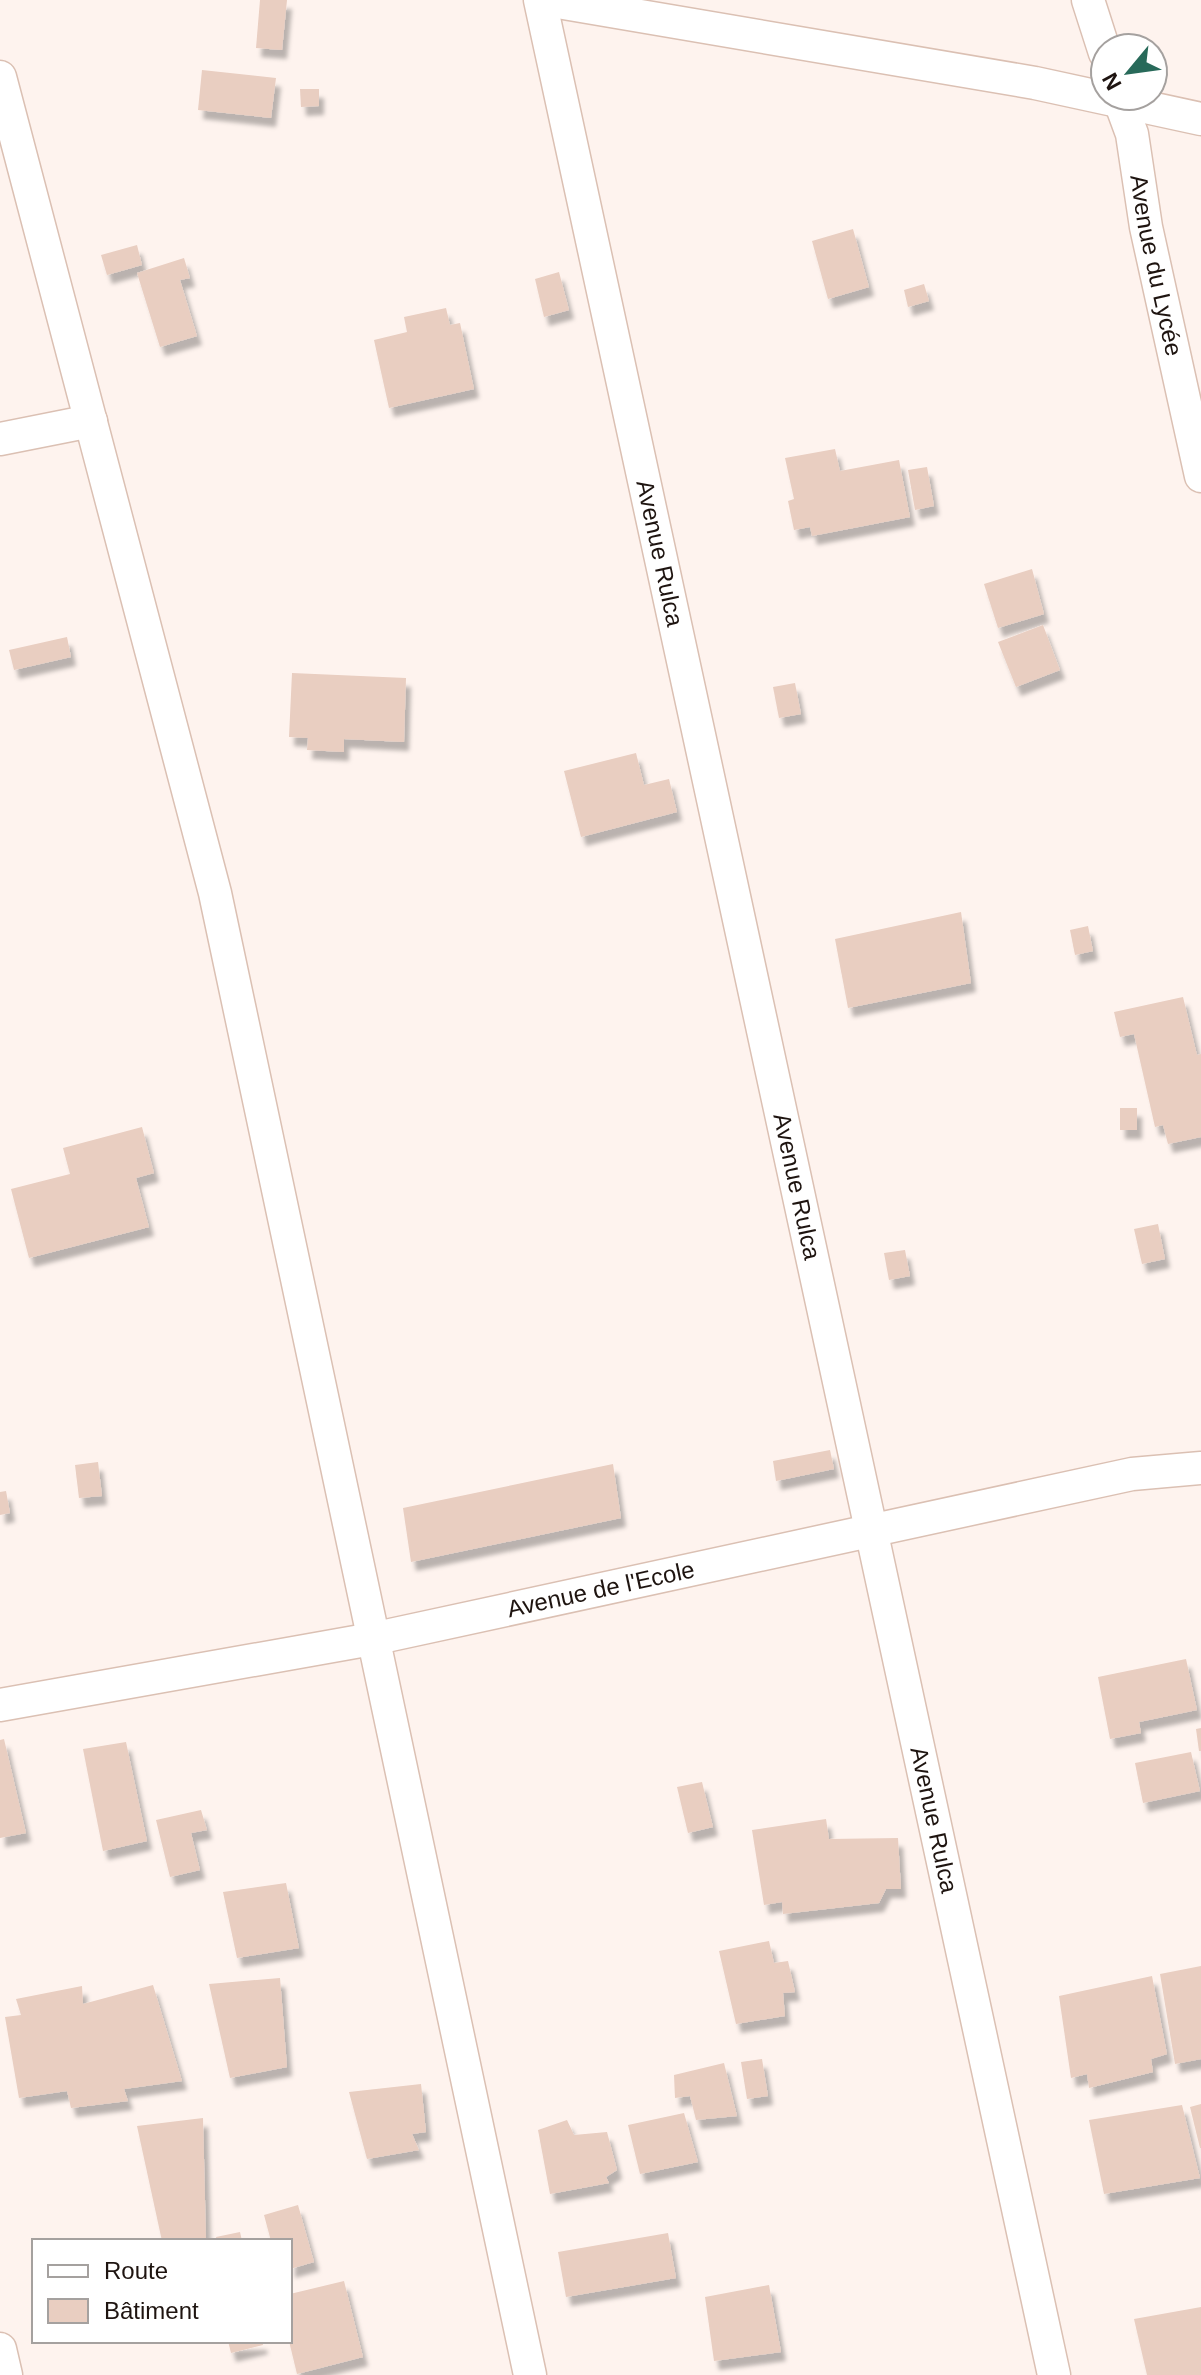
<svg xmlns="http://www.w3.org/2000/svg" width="1201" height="2375" viewBox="0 0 1201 2375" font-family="Arial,sans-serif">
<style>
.building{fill:#e9cec1;filter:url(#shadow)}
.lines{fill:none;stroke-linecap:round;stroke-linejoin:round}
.street-casing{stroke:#dbc0b3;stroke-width:35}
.street{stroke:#fff;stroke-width:32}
.labels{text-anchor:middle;stroke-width:7;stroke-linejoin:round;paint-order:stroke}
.street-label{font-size:24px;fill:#1e1410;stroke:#fff}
</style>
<defs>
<filter id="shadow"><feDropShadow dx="5" dy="9" stdDeviation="2" flood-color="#0004"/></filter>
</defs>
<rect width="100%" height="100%" fill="#fef3ee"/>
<g class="building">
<path d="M260,0H287L282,50L256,48Z"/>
<path d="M202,70L276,78L271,118L198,110Z"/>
<path d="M300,89H319V106L301,107Z"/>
<path d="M853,229L869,287L828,299L812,241Z"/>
<path d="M137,245L142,265L107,275L101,255Z"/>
<path d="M184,258L190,278L180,280L197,336L160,347L137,273Z"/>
<path d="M559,272L569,310L544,317L535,279Z"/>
<path d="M924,284L929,301L908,307L904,290Z"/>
<path d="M446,308L450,325L460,323L474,389L389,408L374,340L407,332L404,317Z"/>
<path d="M835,449L840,471L899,460L910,517L812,536L810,527L794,530L788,501L794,499L785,458Z"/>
<path d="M927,467L934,506L915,510L908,470Z"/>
<path d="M1032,569L1044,614L998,628L984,584Z"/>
<path d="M1043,625L1060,670L1016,687L998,642Z"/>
<path d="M67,637L71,657L14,670L9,650Z"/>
<path d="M292,673L406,678L404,742L344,739V752L307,750L308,738L289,737Z"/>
<path d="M795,683L801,714L779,718L773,687Z"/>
<path d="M636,753L644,785L669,779L677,812L581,837L564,771Z"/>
<path d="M961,912L971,983L848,1008L835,939Z"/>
<path d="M1088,926L1093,951L1075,955L1070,930Z"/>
<path d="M1183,997L1197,1055L1201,1054V1137L1168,1144L1163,1125L1155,1127L1134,1034L1120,1037L1114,1012Z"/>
<rect x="1120" y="1108" width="17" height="22"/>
<path d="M142,1127L154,1173L136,1178L149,1227L29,1258L11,1189L70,1174L63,1148Z"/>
<path d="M1158,1224L1165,1259L1142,1264L1134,1229Z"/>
<path d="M905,1250L910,1276L889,1280L884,1253Z"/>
<path d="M830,1450L834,1469L776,1481L773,1461Z"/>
<path d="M98,1462L102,1496L79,1498L75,1465Z"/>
<path d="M613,1464L621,1518L411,1562L403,1508Z"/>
<path d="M6,1491L10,1513L0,1515V1492Z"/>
<path d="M1186,1659L1197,1710L1139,1722L1141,1733L1110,1739L1098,1677Z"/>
<path d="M1201,1728V1751H1199L1196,1729Z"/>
<path d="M4,1739L26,1833L0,1838V1740Z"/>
<path d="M126,1742L147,1841L103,1851L83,1749Z"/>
<path d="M1191,1752L1200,1791L1143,1803L1135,1763Z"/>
<path d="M702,1782L713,1827L688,1833L677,1787Z"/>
<path d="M201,1810L207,1830L191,1833L200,1870L170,1877L156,1820Z"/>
<path d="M826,1819L829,1839L898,1838L901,1889H886L879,1903L783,1914L782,1902L764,1905L752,1830Z"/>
<path d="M286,1883L299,1948L237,1958L223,1892Z"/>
<path d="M769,1941L774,1963L788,1961L795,1992L783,1993L785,2016L736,2024L719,1951Z"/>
<path d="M1201,1966V2059L1175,2064L1160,1974Z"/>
<path d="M1152,1976L1167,2054L1151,2059L1153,2072L1089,2088L1087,2074L1071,2078L1059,1996Z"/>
<path d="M280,1978L287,2067L230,2078L209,1984Z"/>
<path d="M153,1985L182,2081L124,2089L128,2101L71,2108L67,2091L19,2098L5,2017L21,2015L16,1999L82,1986L83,2004Z"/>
<path d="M762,2059L768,2096L747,2099L741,2062Z"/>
<path d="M724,2063L737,2116L696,2120L690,2096L675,2098L674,2075Z"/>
<path d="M421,2084L426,2132L412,2134L419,2150L367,2159L349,2092Z"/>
<path d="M1201,2104V2148H1200L1190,2107Z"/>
<path d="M1182,2105L1200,2178L1104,2194L1089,2120Z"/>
<path d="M684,2113L698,2162L640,2174L628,2125Z"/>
<path d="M203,2118L206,2240L162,2241L137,2126Z"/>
<path d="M567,2120L574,2135L607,2132L617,2170L606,2177L609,2183L550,2194L538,2130Z"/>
<path d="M298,2205L314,2262L290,2269V2241H271L264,2215Z"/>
<path d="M240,2232L242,2241H217L216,2237Z"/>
<path d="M668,2233L676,2278L566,2297L558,2252Z"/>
<path d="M344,2281L363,2357L297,2374L289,2341L290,2294Z"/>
<path d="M769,2285L781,2352L714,2361L705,2297Z"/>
<path d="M1201,2307V2375H1147L1134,2319Z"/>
<path d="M228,2341H262L263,2345L231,2353Z"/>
</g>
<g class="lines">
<defs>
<g id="street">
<path id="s1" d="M540,0L1054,2375"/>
<path d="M546,0L1035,83L1201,119"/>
<path d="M1088,0L1105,53"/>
<path d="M0,77L215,893L530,2375"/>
<path id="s2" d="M1118,96L1132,134L1146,227L1201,476"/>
<path d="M0,439L91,421"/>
<path id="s3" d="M0,1705L372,1639L1132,1474L1201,1468"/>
<path d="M0,2349L6,2375"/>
</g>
</defs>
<use href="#street" class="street-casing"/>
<use href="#street" class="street"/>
</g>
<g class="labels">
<g class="street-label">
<text dy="8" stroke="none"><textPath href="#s2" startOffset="174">Avenue du Lycée</textPath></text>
<text dy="8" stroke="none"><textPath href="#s1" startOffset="566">Avenue Rulca</textPath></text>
<text dy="8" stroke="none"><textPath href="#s1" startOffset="1214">Avenue Rulca</textPath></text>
<text dy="8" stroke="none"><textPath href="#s3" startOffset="612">Avenue de l'Ecole</textPath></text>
<text dy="8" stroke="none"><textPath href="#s1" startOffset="1862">Avenue Rulca</textPath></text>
</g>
</g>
<rect x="32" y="2239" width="260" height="104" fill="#ffffff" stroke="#a5a19f" stroke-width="2"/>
<rect x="48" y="2265" width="40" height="12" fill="#ffffff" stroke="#a5a19f" stroke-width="2"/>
<text x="104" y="2279" font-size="24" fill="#1e1410">Route</text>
<rect x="48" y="2299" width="40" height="24" fill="#e9cec1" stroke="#a5a19f" stroke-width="2"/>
<text x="104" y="2319" font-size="24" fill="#1e1410">Bâtiment</text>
<g transform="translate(1129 72) rotate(241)"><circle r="38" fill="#ffffff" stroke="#a5a19f" stroke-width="2"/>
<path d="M0-6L14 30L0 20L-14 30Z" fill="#286a5a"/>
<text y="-12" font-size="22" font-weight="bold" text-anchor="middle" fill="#1e1410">N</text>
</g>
</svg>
